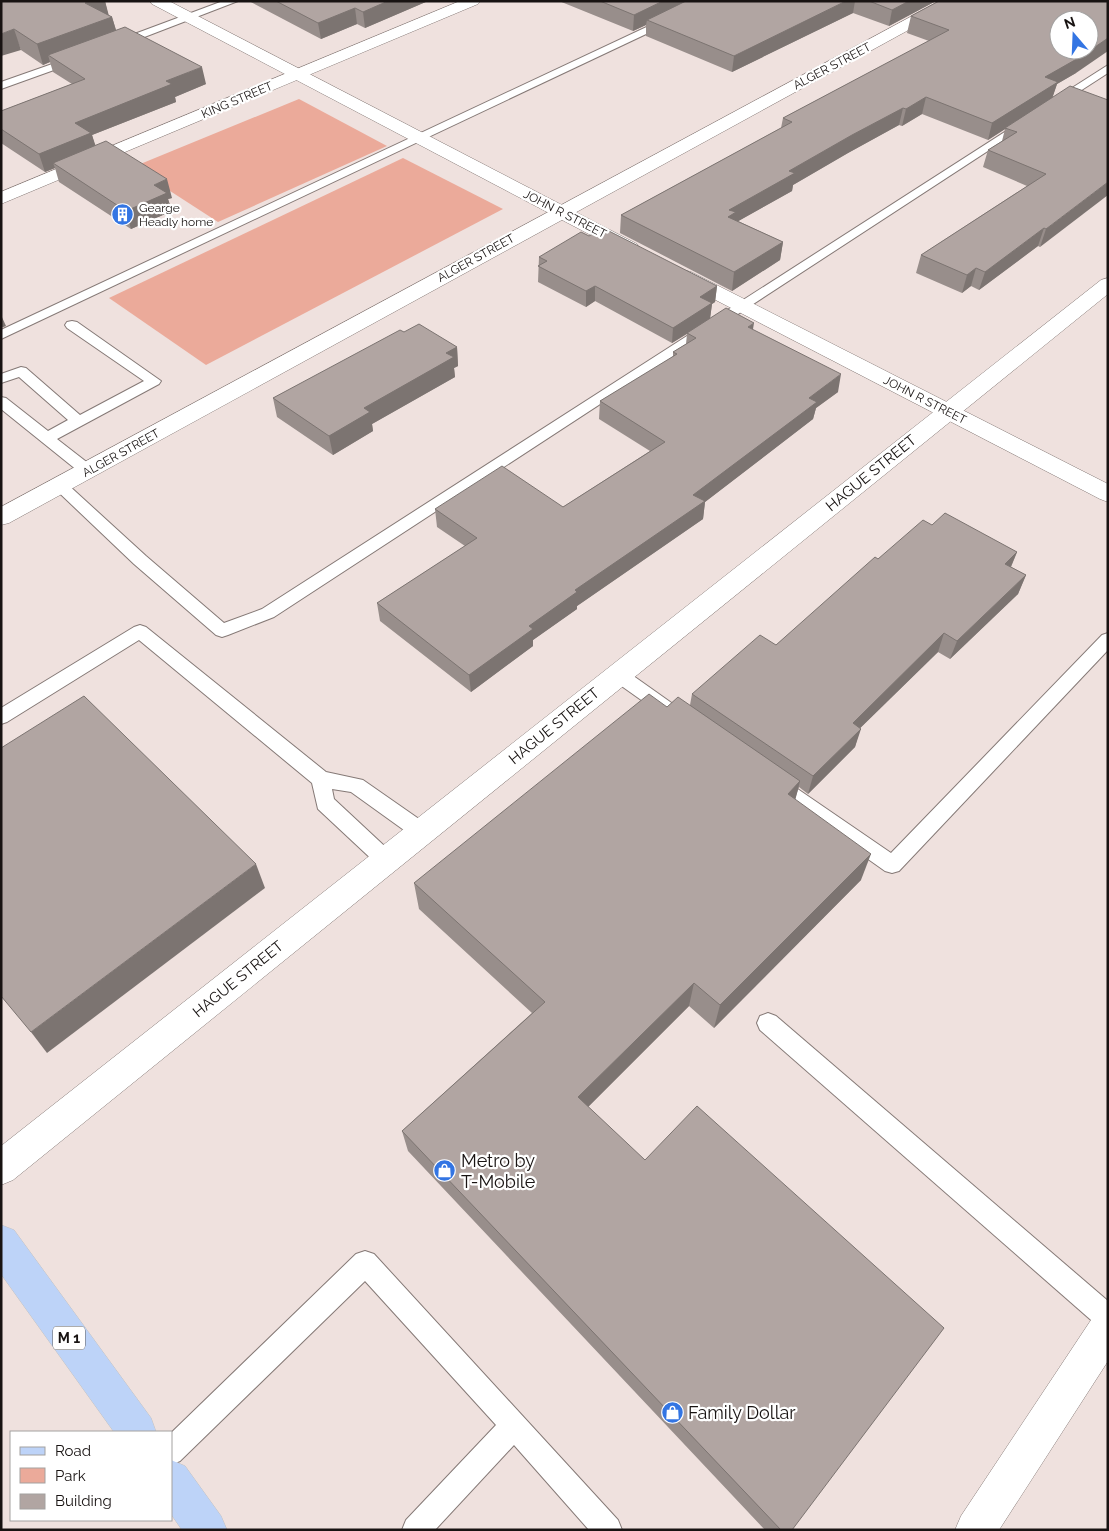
<svg xmlns="http://www.w3.org/2000/svg" width="1109" height="1531" viewBox="0 0 1109 1531" font-family="Raleway,sans-serif">
<style>
.green{fill:#ebaa9a}
.lines{fill:none;stroke-linecap:round;stroke-linejoin:round}
.service-casing{stroke:#857976;stroke-width:2}
.minor-casing{stroke:#857976;stroke-width:1}
.tertiary-casing{stroke:#857976;stroke-width:1}
.primary-casing{stroke:#c3c2c1;stroke-width:1}
.service{fill:#fff;fill-rule:evenodd}
.minor{fill:#fff;fill-rule:evenodd}
.tertiary{fill:#fff;fill-rule:evenodd}
.primary{fill:#bdd3f8;fill-rule:evenodd}
.wall{fill:#988e8b}
.shaded-wall{fill:#7c7471}
.building{fill:#b1a5a2;stroke:#7c7471;fill-rule:evenodd}
.labels{text-anchor:middle;stroke-width:4.5;stroke-linejoin:round;paint-order:stroke}
.far-street-label{font-size:12px;fill:#181312;stroke:#fff}
.far-poi-label{font-size:12px;fill:#181312;stroke:#fff;text-anchor:start}
.shield{fill:#fff;stroke:#5d5a59;stroke-width:1}
.shield-label{font-size:14px;font-weight:bold;fill:#181312}
.street-label{font-size:15px;fill:#181312;stroke:#fff}
.near-poi-label{font-size:18px;fill:#181312;stroke:#fff;text-anchor:start}
</style>
<rect width="100%" height="100%" fill="#efe1de"/>
<g class="green">
<path d="M299,99L387,146L218,222L133,167Z"/>
<path d="M403,158L503,209L206,365L109,298Z"/>
</g>
<g class="lines">
<defs>
<g id="service">
<path d="M223,1H238L121,46H113L112,44L113,42Z"/>
<path d="M702,1H716L1,339V330Z"/>
<path d="M75,56L79,57L80,59L79,61L1,89V82Z"/>
<path d="M1108,65V73L1060,104L1056,105L1050,102Z"/>
<path d="M1025,119L1031,122L1029,124L274,617L228,635L222,637L216,635L134,564L52,486L55,482L60,481L65,482L146,556L224,623L262,609Z"/>
<path d="M72,321L77,322L161,381L159,384L57,439L93,467L96,471L93,475H83L1,409V397L6,398L48,431L68,420L19,377L1,383V374L21,367L26,368L80,415L144,381L67,328L65,325L67,322Z"/>
<path d="M140,625L146,627L326,772L363,780L429,826L432,832L429,838L422,840L415,838L351,792L332,789L334,799L393,854L396,860L393,866L386,868L379,866L318,809L312,783L139,640L7,722L1,724V708L134,627Z"/>
<path d="M1108,633V650L899,871L892,873L885,871L769,789L767,784L769,779L776,776L783,779L891,853L1102,635Z"/>
<path d="M619,668L625,670L673,704L676,709L673,714L667,716L661,714L613,680L610,675L613,670Z"/>
<path d="M768,1013L776,1016L1108,1301V1330L1099,1327L760,1030L757,1023L760,1016Z"/>
<path d="M365,1251L374,1254L618,1520L622,1530H589L514,1445L435,1530H402L406,1520L496,1425L365,1281L180,1461L171,1465V1433L356,1254Z"/>
</g>
<g id="minor">
<path d="M460,1H480L478,4L1,204V192Z"/>
<path d="M940,1H958L956,4L9,523L1,525V507Z"/>
<path d="M1108,278V294L13,1180L1,1185V1146L1101,280Z"/>
<path d="M1108,1309V1361L999,1530H955L961,1516L1095,1314Z"/>
</g>
<g id="tertiary">
<path d="M150,1H169L637,244L639,248L637,252L630,254L623,252L152,4Z"/>
<path d="M684,270L691,272L1108,484V502L1100,499L677,280L674,276L677,272Z"/>
</g>
<g id="primary">
<path d="M1,1225L14,1230L151,1418L156,1432H114L1,1274Z"/>
<path d="M171,1460L185,1466L221,1516L227,1530H182L171,1514Z"/>
</g>
</defs>
<use href="#service" class="service-casing"/>
<use href="#minor" class="minor-casing"/>
<use href="#tertiary" class="tertiary-casing"/>
<use href="#primary" class="primary-casing"/>
<use href="#service" class="service"/>
<use href="#minor" class="minor"/>
<use href="#tertiary" class="tertiary"/>
<use href="#primary" class="primary"/>
</g>
<g class="wall">
<path d="M1,1H105L108,15L112,17L116,30L206,84L175,97L176,102L92,135L95,146L172,198L168,199L172,211L131,229L59,182L55,168L45,172L1,143V111L72,84L53,72L50,62L43,65L21,50Z"/>
<path d="M249,1H428L365,28L357,24L321,39Z"/>
<path d="M559,1H936L889,26L853,13L732,72L646,36V25L633,31Z"/>
<path d="M911,16L1076,73L1057,84L1052,98L1108,100L1040,247L1038,246L979,290L971,286L962,293L916,273L921,255L1027,186L983,167L988,150L1002,141L1005,129L988,140L922,114L902,126L899,125L848,153L793,185L792,191L738,221L783,242L780,260L732,291L620,233L621,215L781,128L783,118L929,41L907,33Z"/>
<path d="M589,236L717,286L715,302L712,304L710,318L753,330L838,392L816,408L813,419L705,502L703,519L577,606V609L533,640V646L471,692L380,621L377,603L465,546L437,527L435,509L563,507L650,451L599,419L600,401L673,357V352L686,344L687,334L672,343L595,301L586,307L538,282L539,257Z"/>
<path d="M404,332L457,347L458,366L454,368L455,377L372,424L373,431L333,455L277,417L273,398Z"/>
<path d="M932,525L1017,552L1011,567L1026,575L1018,594L950,659L938,652L860,728L855,747L808,794L799,787L795,799L861,880L714,1028L689,1006L588,1107L792,1530H765L408,1151L402,1131L532,1013L419,909L414,883L667,707L690,705L692,694L776,645L878,559Z"/>
</g>
<g class="shaded-wall">
<path d="M90,1H105L109,16L85,3Z"/>
<path d="M388,1H428L365,28L363,12Z"/>
<path d="M663,1H697L647,20L646,25L633,31L634,15Z"/>
<path d="M846,1H855L853,13L732,72L734,56Z"/>
<path d="M909,1H936L889,26L892,10Z"/>
<path d="M355,8L357,24L321,39L318,23Z"/>
<path d="M112,17L118,37L48,55L50,62L43,65L37,44Z"/>
<path d="M14,29L21,50L1,56V34Z"/>
<path d="M1108,38V51L1076,73L1057,84L1052,99L988,140L992,123L1045,77Z"/>
<path d="M202,67L206,84L175,97L176,102L92,135L97,150L53,163L55,168L45,172L39,154L75,123L166,81Z"/>
<path d="M926,97L922,114L902,126L906,109Z"/>
<path d="M903,108L899,125L848,153L793,185L792,191L735,223L726,235L729,210L789,171L852,135Z"/>
<path d="M167,179L172,198L168,199L172,211L131,229L126,211L154,185Z"/>
<path d="M1108,182V195L1040,247L1046,229Z"/>
<path d="M1044,228L1038,246L979,290L985,272Z"/>
<path d="M783,242L780,260L732,291L734,272Z"/>
<path d="M976,268L971,286L962,293L967,275Z"/>
<path d="M595,286V301L586,307V291Z"/>
<path d="M717,286L715,302L712,304L710,319L672,343L673,328L700,297Z"/>
<path d="M1,315L6,326L1,328Z"/>
<path d="M754,323L751,341L748,327Z"/>
<path d="M457,347L458,366L454,368L455,377L372,424L373,431L333,455L329,436L364,408L446,353Z"/>
<path d="M841,374L838,392L816,408L813,419L705,502L703,519L577,606V609L533,640V646L471,692L469,675L529,626L575,590L693,495L809,398Z"/>
<path d="M1017,552L1009,571L1005,564Z"/>
<path d="M1026,575L1018,594L950,659L957,641Z"/>
<path d="M944,633L938,652L847,741L853,723Z"/>
<path d="M861,729L855,747L808,794L813,776Z"/>
<path d="M800,781L793,809L788,794Z"/>
<path d="M871,854L861,880L714,1028L720,1005Z"/>
<path d="M256,864L265,888L47,1053L31,1032Z"/>
<path d="M694,983L689,1006L577,1118L578,1097Z"/>
</g>
<g class="building">
<path d="M1,1H90L85,3L112,17L37,44L14,29L1,34Z"/>
<path d="M276,1H388L363,12L355,8L318,23Z"/>
<path d="M600,1H663L634,15Z"/>
<path d="M686,1H846L734,56L647,20Z"/>
<path d="M869,1H909L892,10Z"/>
<path d="M939,1H1108V38L1082,56L1045,77L1058,82L992,123L926,97L906,109L903,108L852,135L789,171L795,173L729,210L736,212L728,217L783,242L734,272L621,215L792,122L783,118L949,30L911,16ZM1059,20H1089V50H1059Z"/>
<path d="M125,27L202,67L166,81L172,84L75,123L91,133L39,154L1,129V111L85,79L48,55Z"/>
<path d="M1070,86L1108,100V182L1046,229L1044,228L985,272L976,268L967,275L921,255L1046,174L988,150L1017,132L1005,128Z"/>
<path d="M106,141L167,179L154,185L167,193L126,211L53,163Z"/>
<path d="M603,228L717,286L700,297L712,303L673,328L595,286L586,291L538,266L547,261L539,257L581,232L589,236Z"/>
<path d="M726,308L754,323L748,327L841,374L809,398L817,402L693,495L705,501L575,590L577,592L529,626L533,629L469,675L377,603L477,538L435,509L502,466L563,507L665,442L600,401L677,354L673,352L696,338L687,333Z"/>
<path d="M419,324L457,347L446,353L454,357L364,408L370,412L329,436L273,398L400,330L404,332Z"/>
<path d="M945,513L1017,552L1005,564L1026,575L957,641L944,633L853,723L861,729L813,776L692,694L760,635L776,645L875,557L878,559L923,520L932,525Z"/>
<path d="M649,694L667,707L678,697L800,781L788,794L871,854L720,1005L694,983L578,1097L645,1160L697,1106L944,1328L792,1530H781L402,1131L545,1002L414,883Z"/>
<path d="M84,696L256,864L31,1032L1,996V748Z"/>
</g>
<defs>
<symbol id="building-disc" viewBox="-11 -11 22 22"><circle r="9.5" fill="#3375e3" stroke="#fff"/><path d="M-4-6H4V6H1V3H-1V6H-4ZM-2.5-4.3h1.7v1.8h-1.7ZM.8-4.3h1.7v1.8H.8ZM-2.5-1h1.7V.8h-1.7ZM.8-1h1.7V.8H.8Z" fill="#fff"/></symbol>
<symbol id="shop-disc" viewBox="-11 -11 22 22"><circle r="9.5" fill="#3375e3" stroke="#fff"/><path d="M-5-2.5h2.3a2.7 3.5 0 0 1 5.4 0H5L5.5 6h-11ZM-1.5-2.5h3a1.5 2.3 0 0 0-3 0Z" fill="#fff"/></symbol>
</defs>
<g fill-rule="evenodd">
<use href="#building-disc" x="110" y="202" width="25" height="25"/>
<use href="#shop-disc" x="432" y="1158" width="25" height="25"/>
<use href="#shop-disc" x="660" y="1400" width="25" height="25"/>
</g>
<g class="labels">
<g class="far-street-label">
<text transform="translate(832 66) rotate(-28)" y="4">ALGER STREET</text>
<text transform="translate(237 100) rotate(-23)" y="4">KING STREET</text>
<text transform="translate(565 214) rotate(27)" y="4">JOHN R STREET</text>
<text transform="translate(476 258) rotate(-29)" y="4">ALGER STREET</text>
<text transform="translate(925 400) rotate(27)" y="4">JOHN R STREET</text>
<text transform="translate(121 453) rotate(-29)" y="4">ALGER STREET</text>
</g>
<g class="far-poi-label">
<text x="139" y="212">Gearge<tspan x="139" dy="14">Headly home</tspan></text>
</g>
<rect class="shield" x="53" y="1326.5" width="32" height="23" rx="4"/>
<g class="shield-label">
<text x="69" y="1343">M 1</text>
</g>
<g class="street-label">
<text transform="translate(871 473) rotate(-39)" y="5">HAGUE STREET</text>
<text transform="translate(554 726) rotate(-39)" y="5">HAGUE STREET</text>
<text transform="translate(238 979) rotate(-39)" y="5">HAGUE STREET</text>
</g>
<g class="near-poi-label">
<text x="461" y="1167">Metro by<tspan x="461" dy="21">T-Mobile</tspan></text>
<text x="688" y="1419">Family Dollar</text>
</g>
</g>
<rect width="1109" height="1531" fill="none" stroke="#181312" stroke-width="5"/>
<rect x="10" y="1431" width="162" height="90" fill="#ffffff" stroke="#a3a1a0"/>
<rect x="20" y="1447" width="25" height="8" fill="#bdd3f8" stroke="#a3a1a0"/>
<text x="55" y="1456" font-size="15" fill="#181312">Road</text>
<rect x="20" y="1468" width="25" height="15" fill="#ebaa9a" stroke="#a3a1a0"/>
<text x="55" y="1481" font-size="15" fill="#181312">Park</text>
<rect x="20" y="1494" width="25" height="15" fill="#b1a5a2" stroke="#a3a1a0"/>
<text x="55" y="1506" font-size="15" fill="#181312">Building</text>
<g transform="translate(1074 35) rotate(341)"><circle r="24" fill="#ffffff" stroke="#a3a1a0"/>
<path d="M0-4L9 19L0 12L-9 19Z" fill="#3375e3"/>
<text y="-8" font-size="14" font-weight="bold" text-anchor="middle" fill="#181312">N</text>
</g>
</svg>
